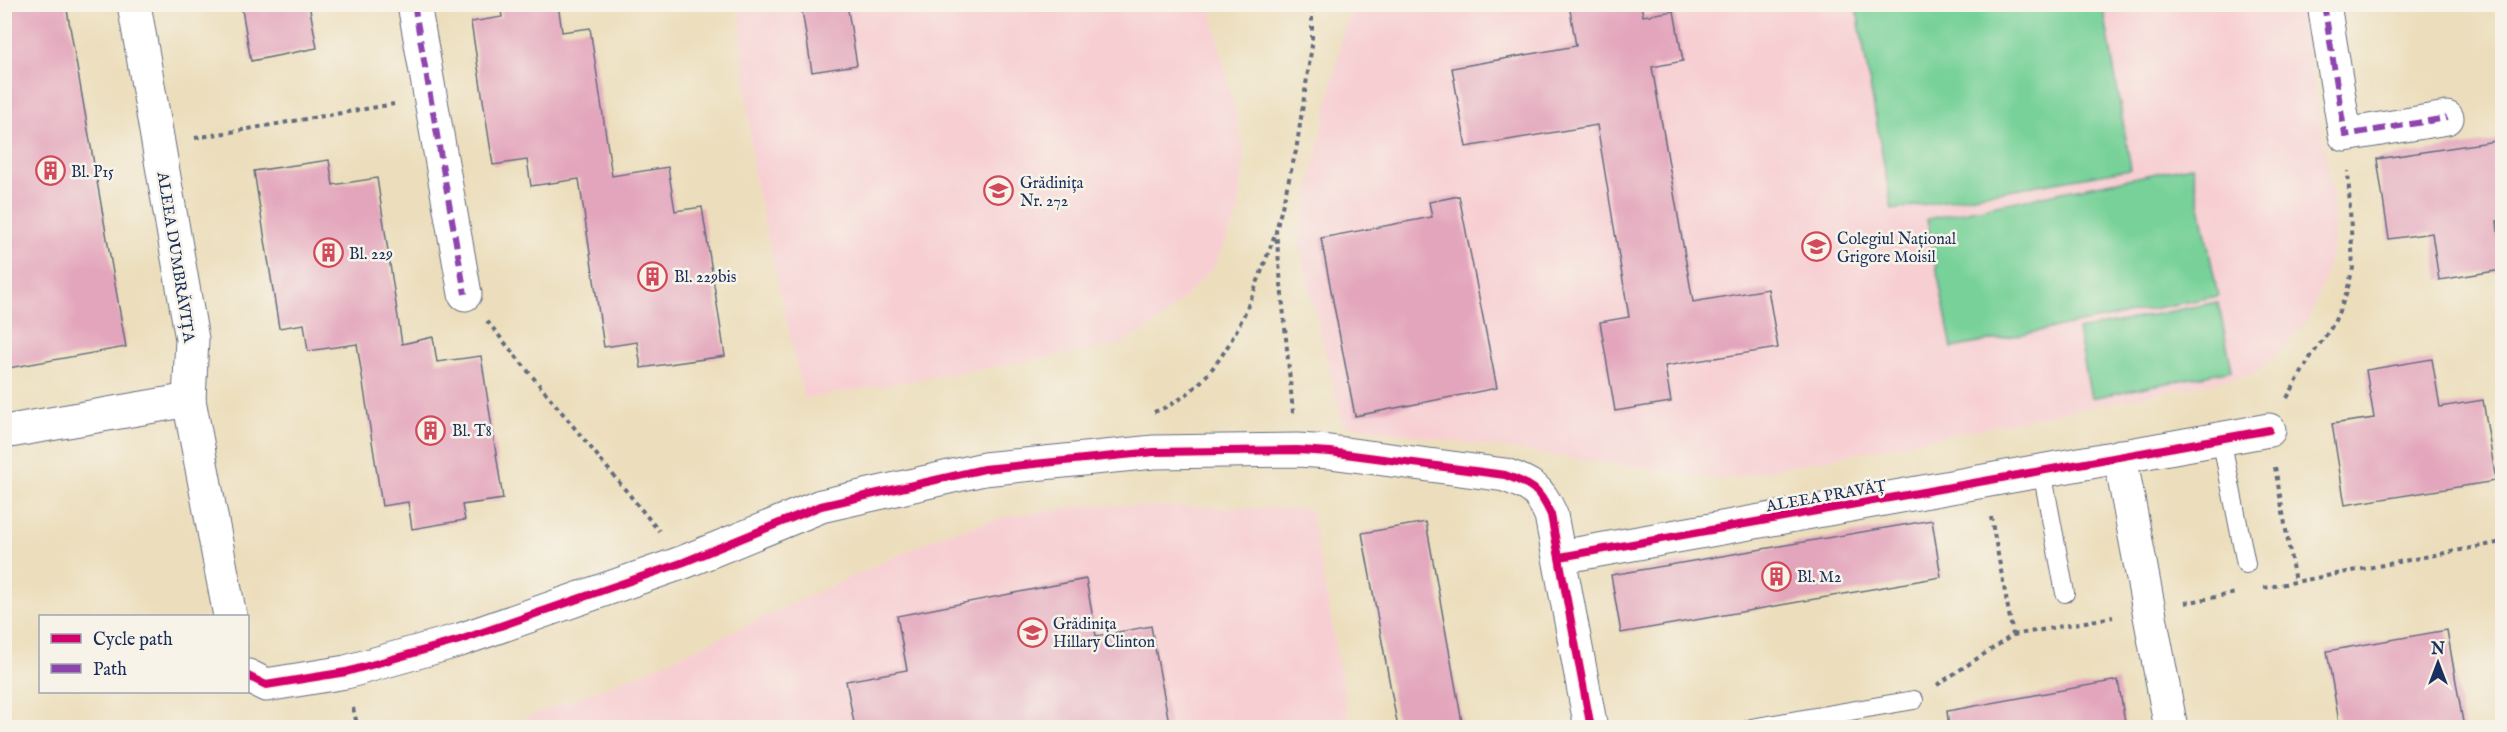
<svg xmlns="http://www.w3.org/2000/svg" width="2507" height="732" viewBox="0 0 2507 732" font-family="'IM FELL English',serif">
<style>
.built{fill:#f7cfd3}
.green{fill:#77d198;stroke:#49807b;stroke-width:1.5}
.building{fill:#e3a5bc}
.lines{fill:none;stroke-linecap:round;stroke-linejoin:round}
.lane-casing{stroke:#646c7f;stroke-width:20}
.street-casing{stroke:#646c7f;stroke-width:35}
.path{stroke:#646c7f;stroke-width:4;stroke-dasharray:4.5 4.5;stroke-linecap:butt}
.lane{stroke:#fff;stroke-width:18}
.street{stroke:#fff;stroke-width:33}
.quiet{stroke:#8e44ad;stroke-width:6;stroke-dasharray:12 6;stroke-linecap:butt}
.cycleway-casing{stroke:#f7f3e8;stroke-width:11}
.cycleway{stroke:#d6006c;stroke-width:8}
.labels{text-anchor:middle;stroke-width:5;stroke-linejoin:round;paint-order:stroke}
.poi-label{font-size:16px;fill:#1b2f5e;stroke:#f7f3e8;text-anchor:start}
.street-label{font-size:16px;fill:#1b2f5e;stroke:#f7f3e8}
</style>
<rect width="100%" height="100%" fill="#f7f3e8"/>
<filter id="ink" filterUnits="userSpaceOnUse"><feTurbulence type="fractalNoise" baseFrequency=".0167" numOctaves="2"/><feDisplacementMap in="SourceGraphic" scale="12" xChannelSelector="R" yChannelSelector="G"/><feConvolveMatrix kernelMatrix="1 2 1 2 8 2 1 2 1" color-interpolation-filters="sRGB"/></filter>
<filter id="wash" filterUnits="userSpaceOnUse"><feTurbulence type="fractalNoise" baseFrequency=".008" numOctaves="4" result="noise"/><feDisplacementMap in="SourceGraphic" scale="24" xChannelSelector="R" yChannelSelector="G"/><feGaussianBlur stdDeviation="1.35" result="paint"/><feColorMatrix in="noise" values="0 0 0 0 0 0 0 0 0 0 0 0 0 0 0 0 0 1.4 0 .05"/><feComposite in="paint" operator="in"/></filter>
<g filter="url(#wash)">
<rect width="100%" height="100%" fill="#ecdebc"/>
<g class="built">
<path d="M1353,4L2300,5L2334,200V241L2323,283L2309,318L2285,347L2255,374L1722,480L1343,425L1298,241L1343,33Z"/>
<path d="M739,5H1210L1244,150L1239,212L1213,268L1164,318L1121,345L804,399L753,171Z"/>
<path d="M1094,505L1311,509L1350,727L499,728L651,669L942,535L1009,516Z"/>
</g>
<g class="green">
<path d="M1856,5H2103L2131,169L1892,210Z"/>
<path d="M2192,166L2218,296L1952,348L1927,219Z"/>
<path d="M2218,302L2232,370L2091,398L2078,330Z"/>
</g>
<g id="blocks">
<g class="building">
<path d="M4,4H66L126,347L9,368L4,341Z"/>
<path d="M241,4H309L317,48L251,61Z"/>
<path d="M500,4H558L562,32L590,28L612,176L668,167L675,211L702,207L725,356L641,368L637,342L604,347L579,179L531,186L527,160L493,165L471,22L502,17Z"/>
<path d="M801,4H847L857,65L812,72Z"/>
<path d="M1569,4H1641L1643,16L1674,11L1683,61L1652,67L1693,302L1768,289L1778,348L1665,366L1671,402L1615,411L1600,322L1629,317L1597,125L1466,147L1452,68L1576,46Z"/>
<path d="M2502,140V221H2497L2502,270L2439,280L2432,233L2389,239L2377,159Z"/>
<path d="M329,160L333,185L377,178L402,344L433,337L437,362L481,356L503,499L462,505L465,520L412,529L408,502L382,506L357,344L308,351L304,324L279,328L254,171Z"/>
<path d="M1459,196L1497,388L1355,416L1321,238L1432,217L1429,202Z"/>
<path d="M2432,359L2440,407L2483,400L2496,481L2345,505L2332,424L2374,418L2366,370Z"/>
<path d="M1932,520L1941,577L1621,633L1611,575Z"/>
<path d="M1426,522L1463,728H1398L1362,533Z"/>
<path d="M1086,579L1096,636L1151,626L1170,728H855L846,681L907,670L897,616Z"/>
<path d="M2447,630L2464,728H2340L2327,651Z"/>
<path d="M2118,680L2126,728H1949L1947,711Z"/>
</g>
</g>
</g>
<g filter="url(#ink)">
<use href="#blocks" fill-opacity="0" stroke="#646c7f" stroke-width="1.5"/>
<g class="lines">
<defs>
<g id="lane">
<path d="M2221,438L2246,564"/>
<path d="M2042,471L2065,593"/>
<path d="M1751,728L1914,700"/>
</g>
<g id="street">
<path d="M134,4L192,339L189,400L230,616"/>
<path d="M414,4L465,294"/>
<path d="M2324,4L2345,135L2447,118"/>
<path d="M4,432L189,400"/>
<path d="M2120,456L2171,728"/>
<path d="M1560,557L2269,430"/>
<path d="M248,676L266,685L346,672L460,640L684,562L821,506L984,469L1154,452L1297,450L1330,452L1505,475C1532,485 1539,488 1551,515L1591,728"/>
</g>
</defs>
<use href="#lane" class="lane-casing"/>
<use href="#street" class="street-casing"/>
<g class="path">
<path d="M195,138L394,104"/>
<path d="M487,321L659,531"/>
<path d="M2287,398L2310,358L2333,325L2346,295L2353,268L2348,171"/>
<path d="M1154,412C1225,387 1251,300 1275,234"/>
<path d="M1293,413L1276,231L1296,151L1312,45V4"/>
<path d="M2275,467L2295,582"/>
<path d="M2264,588L2502,542"/>
<path d="M2185,603L2236,593"/>
<path d="M2013,635L2113,617"/>
<path d="M1937,685L2013,635L1991,517"/>
<path d="M353,708L358,728"/>
</g>
<use href="#lane" class="lane"/>
<use href="#street" class="street"/>
<g class="quiet">
<path d="M414,4L465,294"/>
<path d="M2324,4L2345,135L2447,118"/>
</g>
<defs>
<g id="cycleway">
<path d="M1560,557L2269,430"/>
<path d="M248,676L266,685L346,672L460,640L684,562L821,506L984,469L1154,452L1297,450L1330,452L1505,475C1532,485 1539,488 1551,515L1591,728"/>
</g>
</defs>
<use href="#cycleway" class="cycleway-casing"/>
<use href="#cycleway" class="cycleway"/>
</g>
</g>
<defs>
<symbol id="building-ring" viewBox="-11 -11 22 22"><circle r="9.5" fill="#f7f3e8" stroke="#d1495b" stroke-width="1.5"/><path d="M-4-6H4V6H1V3H-1V6H-4ZM-2.5-4.3h1.7v1.8h-1.7ZM.8-4.3h1.7v1.8H.8ZM-2.5-1h1.7V.8h-1.7ZM.8-1h1.7V.8H.8Z" fill="#d1495b"/></symbol>
<symbol id="school-ring" viewBox="-11 -11 22 22"><circle r="9.5" fill="#f7f3e8" stroke="#d1495b" stroke-width="1.5"/><path d="M0-5L7-2L0 1L-7-2ZM-4 1L0 2.5L4 1V4Q0 6-4 4Z" fill="#d1495b"/></symbol>
</defs>
<g fill-rule="evenodd">
<use href="#building-ring" x="34" y="154" width="33" height="33"/>
<use href="#school-ring" x="982" y="174" width="33" height="33"/>
<use href="#school-ring" x="1800" y="230" width="33" height="33"/>
<use href="#building-ring" x="312" y="236" width="33" height="33"/>
<use href="#building-ring" x="636" y="260" width="33" height="33"/>
<use href="#building-ring" x="414" y="414" width="33" height="33"/>
<use href="#building-ring" x="1760" y="560" width="33" height="33"/>
<use href="#school-ring" x="1016" y="616" width="33" height="33"/>
</g>
<g class="labels">
<g class="poi-label">
<text x="71" y="177">Bl. P15</text>
<text x="1020" y="188">Grădinița<tspan x="1020" dy="18">Nr. 272</tspan></text>
<text x="1837" y="244">Colegiul Național<tspan x="1837" dy="18">Grigore Moisil</tspan></text>
<text x="349" y="259">Bl. 229</text>
<text x="674" y="282">Bl. 229bis</text>
<text x="452" y="436">Bl. T8</text>
<text x="1797" y="582">Bl. M2</text>
<text x="1053" y="629">Grădinița<tspan x="1053" dy="18">Hillary Clinton</tspan></text>
</g>
<g class="street-label">
<text transform="translate(177 257) rotate(81)" y="6">ALEEA DUMBRĂVIȚA</text>
<text transform="translate(1826 495) rotate(-10)" y="6">ALEEA PRAVĂȚ</text>
</g>
</g>
<rect width="2507" height="732" fill="none" stroke="#f7f3e8" stroke-width="24"/>
<rect x="39" y="615" width="210" height="78" fill="#f7f3e8" stroke="#9fa5b1" stroke-width="1.5"/>
<rect x="51" y="634" width="30" height="9" fill="#d6006c" stroke="#9fa5b1" stroke-width="1.5"/>
<text x="93" y="645" font-size="18" fill="#1b2f5e">Cycle path</text>
<rect x="51" y="664" width="30" height="9" fill="#8e44ad" stroke="#9fa5b1" stroke-width="1.5"/>
<text x="93" y="675" font-size="18" fill="#1b2f5e">Path</text>
<g transform="translate(2438 663)" stroke="#f7f3e8" stroke-width="4.5" paint-order="stroke">
<path d="M0-4.5L10 22L0 15L-10 22Z" fill="#1b2f5e"/>
<text y="-9" font-size="16" font-weight="bold" text-anchor="middle" fill="#1b2f5e">N</text>
</g>
</svg>
